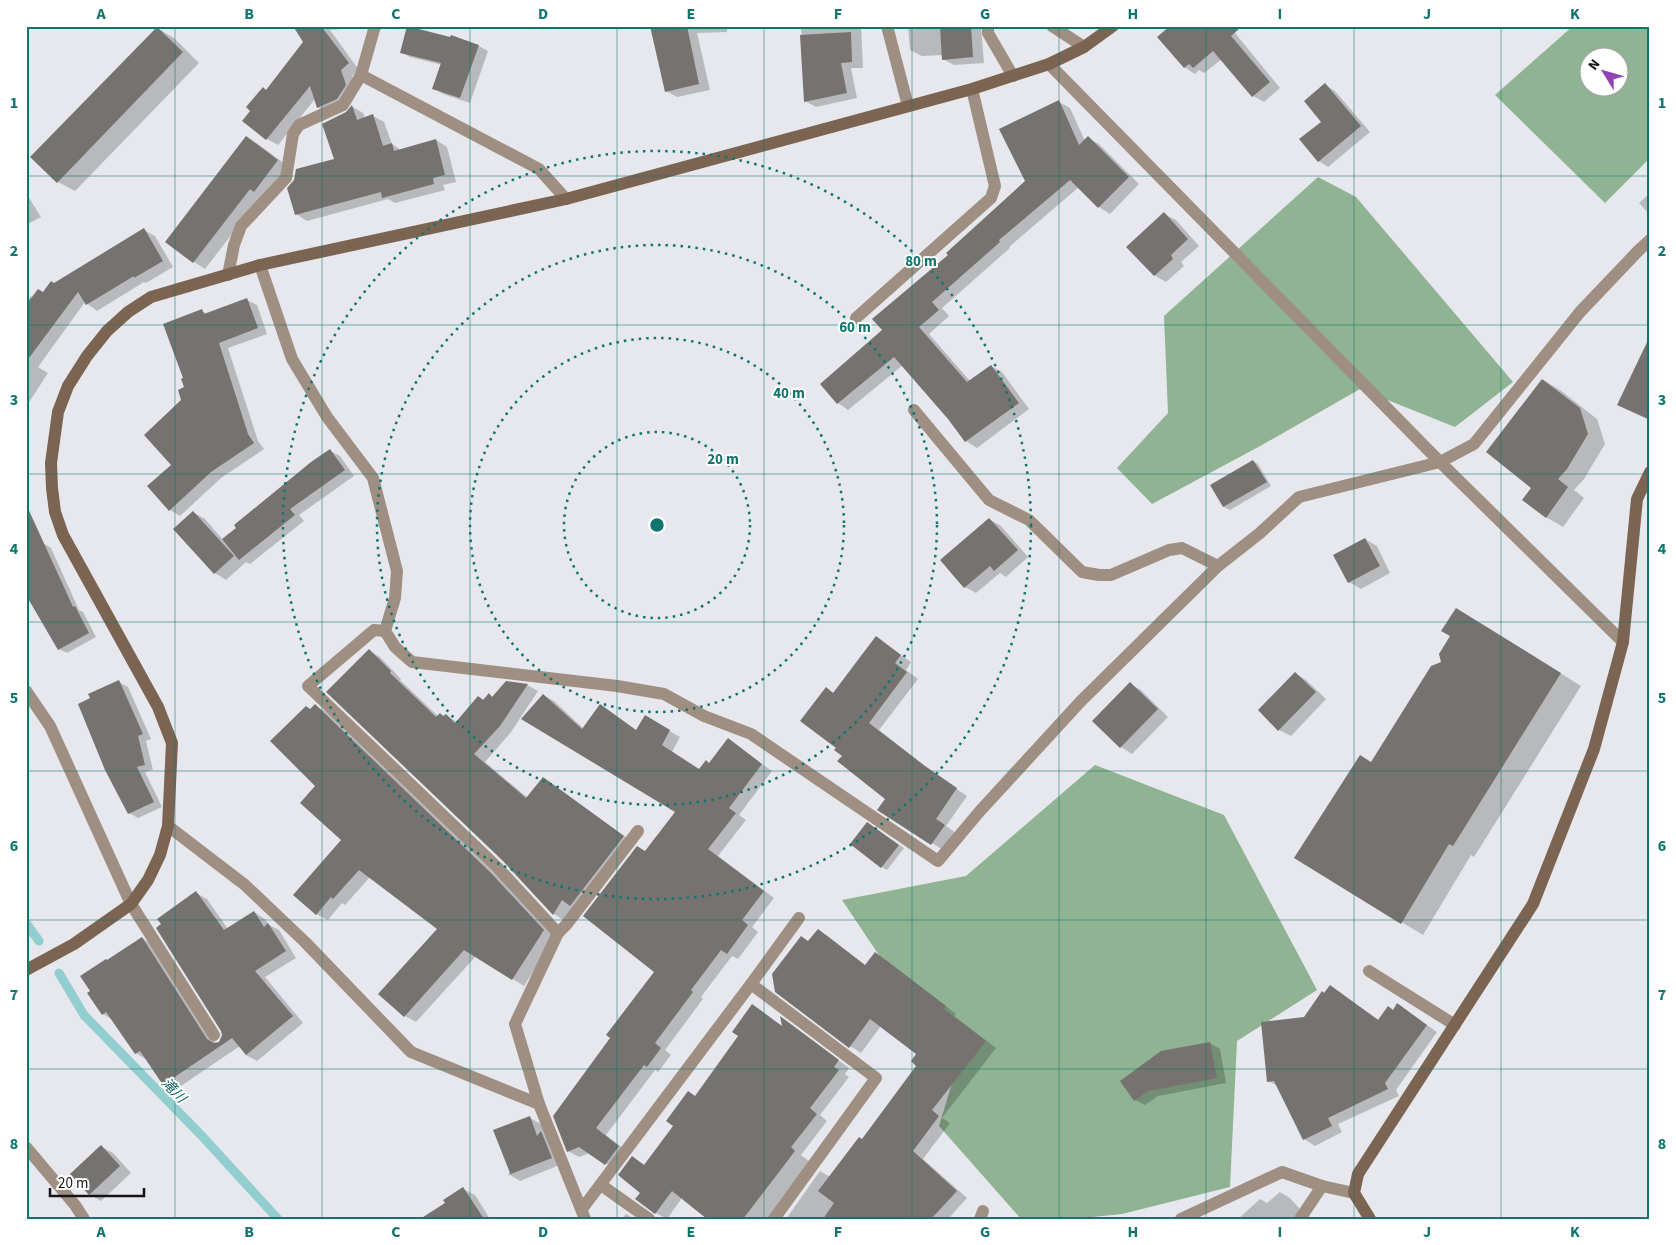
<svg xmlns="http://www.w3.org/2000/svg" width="1676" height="1245" viewBox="0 0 1676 1245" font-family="'Source Sans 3','Noto Sans JP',sans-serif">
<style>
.forest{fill:#8fb393;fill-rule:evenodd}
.shadow{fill:#0003}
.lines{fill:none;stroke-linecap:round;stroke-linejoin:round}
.stream{stroke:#92cdcf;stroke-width:9}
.building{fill:#76726f}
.lane{stroke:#9f8f82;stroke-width:12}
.street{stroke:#9f8f82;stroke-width:12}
.secondary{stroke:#7b6451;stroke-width:12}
.grid{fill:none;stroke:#0f766e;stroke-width:1;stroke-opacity:0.55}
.ring{fill:none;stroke:#0f766e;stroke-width:2.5;stroke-dasharray:2.5 5}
.labels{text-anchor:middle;stroke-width:4;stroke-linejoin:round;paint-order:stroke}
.water-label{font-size:14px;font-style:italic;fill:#085e60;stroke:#fff}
.centre{fill:#0f766e;stroke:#fff;stroke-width:2.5}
.ring-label{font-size:15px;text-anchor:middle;font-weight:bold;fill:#0f766e;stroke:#fff;stroke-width:4;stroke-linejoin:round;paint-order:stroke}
.neatline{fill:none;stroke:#0f766e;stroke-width:2}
.grid-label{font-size:16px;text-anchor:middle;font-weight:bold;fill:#0f766e}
</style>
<rect width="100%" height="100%" fill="#e7e8ed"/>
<g class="forest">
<path d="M1573,26H1650V158L1605,203L1495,95ZM1588,58H1618V88H1588Z"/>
<path d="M1318,177L1356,197L1513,382L1455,427L1360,389L1262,445L1152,504L1117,468L1168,413L1164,316Z"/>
<path d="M1095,765L1224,815L1317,990L1237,1041L1230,1187L1122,1214L1073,1219H1021L939,1126L956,1070L842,900L966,876Z"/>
</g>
<g class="shadow">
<path d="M295,26H381L330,30L359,70L352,76L356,91L329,114L318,107L315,99L278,145L267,139L244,121L305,42Z"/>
<path d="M649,26H727V32L697,33L710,90L677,97L666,91L652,29Z"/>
<path d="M801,26H861L863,68H851L857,98L816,107L805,101Z"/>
<path d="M908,26H981L984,63L954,65L943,59V55L922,56L910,50Z"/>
<path d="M1179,26H1242L1235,33L1280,88L1264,102L1253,96L1222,59L1204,73L1199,70L1195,74L1184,67Z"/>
<path d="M157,28L174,38L199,63L75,191L58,182Z"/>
<path d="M452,37L479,46L488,51L470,103L443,94L434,88L442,65L410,57L401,52Z"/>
<path d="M1325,85L1335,91L1370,132L1328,167L1319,161Z"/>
<path d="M1059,102L1070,108L1085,141L1088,138L1099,144L1139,184L1110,214L1099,207L1079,187L1009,247L1010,248L942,308L949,316L929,334L970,381L991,366L1002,372L1029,409L977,448L966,441L949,418L903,365L848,410L838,403L822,384L883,331L950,255L1027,181Z"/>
<path d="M353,107L363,113L365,118L373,116L384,122L392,144L401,150L436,140L447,147L456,182L443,185L445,190L395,203L388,199L307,221L296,214L335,160L347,113Z"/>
<path d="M247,137L258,144L289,167L266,197L262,195L205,269L194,262Z"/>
<path d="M26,193L41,217L26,225Z"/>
<path d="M1650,193V215L1639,203Z"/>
<path d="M1164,214L1176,220L1199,246L1181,262L1184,266L1166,282L1154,275Z"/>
<path d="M144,230L155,236L173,267L146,283L144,282L97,311L85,302L38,367L48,373L26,407V303L31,296L33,298L43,293L54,284Z"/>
<path d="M247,300L257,305L267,334L228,348L258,441L264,449L221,478L180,516L170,510L149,486L173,465L183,400L202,311L208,314Z"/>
<path d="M1543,380L1560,390L1597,419L1605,444L1584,479L1574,490L1584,498L1563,527L1546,517L1532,488Z"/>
<path d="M330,451L340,456L354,476L299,515L304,521L250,564L246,562L226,580L215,573L175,529L193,512L205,519L223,540Z"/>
<path d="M1253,461L1258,464L1271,486L1230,510L1224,507L1212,485Z"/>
<path d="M989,519L1001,526L1028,557L1006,577L1000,573L976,593L965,587Z"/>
<path d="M1365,539L1377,546L1390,573L1361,589L1349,582Z"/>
<path d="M43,543L51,548L79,610L83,612L96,637L67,653L59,649Z"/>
<path d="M1457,609L1581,686L1474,857L1471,855L1423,935L1296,858L1372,764L1442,663L1452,636Z"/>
<path d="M876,638L911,662L906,670L918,679L879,730L936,775L967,796L946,826L956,833L943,850L932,843L837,748L827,689L834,693Z"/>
<path d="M369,651L380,657L401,679L400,680L438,716L440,714L445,717L446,715L457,722L479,697L484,700L489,695L493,698L527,685L538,691L511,732L485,762L528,798L543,778L634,843L565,921L554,914L504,860Z"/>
<path d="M1295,673L1306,680L1326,699L1291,736L1279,730L1259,710Z"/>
<path d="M119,682L128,687L151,739L146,741L153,770L145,772L162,807L138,818L129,813Z"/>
<path d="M1130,684L1141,690L1168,717L1132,754L1121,747Z"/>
<path d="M543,695L554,701L584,729L601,705L637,731L645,717L680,737L672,752L700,770L710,764L728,740L772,771L739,815L746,820L718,856L774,898L752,927L758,932L738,959L732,956L701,997L703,999L665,1050L671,1055L658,1072L655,1070L606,1135L629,1153L616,1170L590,1153L579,1157L568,1151L612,1038L656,971L646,852L676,812Z"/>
<path d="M315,706L327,712L503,881L555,937L524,986L476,956L416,1022L405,1016L439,929L370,877L345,905L342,903L328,920L316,914L343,840L316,786L311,710Z"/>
<path d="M872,827L904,848L887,870L882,867Z"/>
<path d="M196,893L207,899L228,929L254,912L265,919L269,925L279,930L296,958L265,977L303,1023L257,1061L246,1055L240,1046L175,1090L164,1084L147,1060L136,1053L113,1020L103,1014L108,961L142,938L153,945L216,1043H218L223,1039L222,1030Z"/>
<path d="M818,930L829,937L866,966L886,960L956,1014L954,1016L996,1048L942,1118L950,1123L923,1159L967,1198L948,1219H786L820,1171L830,1177L862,1140L917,1065L918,1053L881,1026L861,1053L850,1046L809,942Z"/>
<path d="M1330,986L1379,1020L1393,1010L1398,1005L1437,1032L1396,1090L1399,1096L1338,1124L1342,1132L1315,1146L1304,1139L1278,1086L1268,1081L1304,1018Z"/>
<path d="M781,1018L849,1068L845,1074L849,1077L820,1115L827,1121L801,1155L817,1167L780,1219H709L682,1198L667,1219L656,1213L641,1192L632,1158L645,1165L696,1096L783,1027Z"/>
<path d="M1210,1043L1220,1049L1226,1083L1158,1096L1145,1105L1135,1100Z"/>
<path d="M530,1118L541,1124L562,1164L520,1181L510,1175Z"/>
<path d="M102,1147L113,1153L131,1173L101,1201L89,1194Z"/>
<path d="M463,1189L475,1195L490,1219H435Z"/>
<path d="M1280,1192L1290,1198L1306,1216L1305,1219H1238L1260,1199L1267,1203Z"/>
<path d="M626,1214L634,1219H622Z"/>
</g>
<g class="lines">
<g class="stream">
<path d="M26,923L39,941"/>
<path d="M59,973L84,1015L202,1136L278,1219"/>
</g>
</g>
<g class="building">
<path d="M293,26H321L349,63L341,70L346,85L337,99L317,108L310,86L266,140L242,121L250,111L246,107L263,87L266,90L303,42Z"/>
<path d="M407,26L450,37L451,35L479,45L460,98L432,89L441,63L400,53Z"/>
<path d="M650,26H687L699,84L665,92Z"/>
<path d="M940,26H971L973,57L942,60Z"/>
<path d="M1170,26H1242L1231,36L1270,82L1252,97L1213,51L1193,68L1189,64L1184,68L1157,37Z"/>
<path d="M157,27L183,52L57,183L30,157Z"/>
<path d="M851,32L852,62L841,63L847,93L804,102L800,35Z"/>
<path d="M1325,83L1361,126L1318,162L1299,139L1321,122L1304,101Z"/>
<path d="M1059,100L1079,145L1088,136L1129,177L1098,208L1070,180L999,240L1000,242L932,302L939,310L919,327L967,382L991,365L1019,403L965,442L948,419L894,357L837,404L820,384L882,330L872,319L948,255L946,253L1025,181L999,129Z"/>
<path d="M352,105L357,120L373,114L383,146L392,143L394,151L436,139L445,175L433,178L434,184L382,198L381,192L295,215L287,188L294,180L296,169L334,159L322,124L346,112Z"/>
<path d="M246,136L278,160L254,192L250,189L193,263L165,242Z"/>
<path d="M1164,212L1188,239L1171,255L1173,259L1154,276L1126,247Z"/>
<path d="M144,228L163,261L134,278V276L86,305L78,292L26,362V305L38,289L43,292L51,281L54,283Z"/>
<path d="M247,298L258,328L219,343L248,434L254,443L211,472L169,511L147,486L171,465L144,435L181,400L178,390L184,387L181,379L183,378L163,324L202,309L204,314Z"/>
<path d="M1650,336V420L1617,405Z"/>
<path d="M1542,379L1580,408L1588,434L1567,469L1558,479L1568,487L1546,518L1522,500L1531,488L1486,452Z"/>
<path d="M330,449L345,470L290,509L295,515L239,560L222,539L236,528L234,525L311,462Z"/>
<path d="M1253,460L1267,482L1223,507L1210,485Z"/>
<path d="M26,504L73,607L75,606L89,633L58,650L26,595Z"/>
<path d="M193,511L234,556L214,574L173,529Z"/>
<path d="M989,518L1018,550L994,571L990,566L964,588L940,560Z"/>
<path d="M1365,538L1380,566L1348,583L1333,555Z"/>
<path d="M1456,608L1561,673L1453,846L1449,844L1401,924L1294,858L1360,755L1371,762L1431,666L1441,662L1439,654L1450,636L1441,631Z"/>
<path d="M876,636L901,655L895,663L907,672L869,723L925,766L957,788L936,819L945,825L931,845L877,810L885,799L837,761L842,756L834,750L836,748L800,721L826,687L833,693Z"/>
<path d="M369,649L391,671L390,673L436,717L440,713L443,716L446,714L455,723L478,696L483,700L489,693L492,697L506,681L528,684L500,726L474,754L526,798L543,777L624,836L570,906L562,900L553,915L503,861L326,692Z"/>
<path d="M1295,672L1316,692L1278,731L1258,710Z"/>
<path d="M119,680L143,734L138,736L145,765L137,767L154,802L128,814L105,770L78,704L90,698L88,694Z"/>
<path d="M1130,682L1158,709L1120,748L1092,721Z"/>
<path d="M543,694L582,729L600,704L636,730L645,715L670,730L662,745L699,769L706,760L709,763L728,738L762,764L729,808L736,813L708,849L764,891L742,920L748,925L727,954L721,950L691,990L693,992L655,1043L661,1048L647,1067L644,1065L596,1128L619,1146L605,1165L579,1147L567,1152L553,1116L610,1038L606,1035L654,972L583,916L637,846L645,851L675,812L521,719Z"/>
<path d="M315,704L491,873L544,930L512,980L464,950L404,1017L378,994L437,929L359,870L333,899L331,897L316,915L293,895L341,840L300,803L315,786L270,741L306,706L310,709Z"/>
<path d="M867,822L899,845L881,868L850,844Z"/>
<path d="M196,891L224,930L254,911L264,927L268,923L286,951L255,971L293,1016L246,1055L232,1038L163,1085L140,1051L135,1054L106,1012L102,1015L87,993L90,991L80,976L106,959L107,960L142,937L207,1039L214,1043L219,1042L222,1035L221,1031L156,928L161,924L157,919Z"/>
<path d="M818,929L865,965L875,952L946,1006L944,1009L986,1041L932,1110L939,1116L913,1151L957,1191L931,1219H823L834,1203L818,1191L859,1137L862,1139L916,1066L911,1061L916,1054L870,1019L849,1048L775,992L772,974L801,936L808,941Z"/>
<path d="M1330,985L1378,1020L1388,1006L1393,1010L1397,1003L1427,1025L1385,1083L1388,1089L1328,1118L1332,1126L1303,1140L1274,1081L1267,1082L1261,1022L1304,1017L1322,991L1324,993Z"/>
<path d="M752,1004L782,1026L780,1016L839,1060L834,1067L839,1070L810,1108L817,1114L791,1147L795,1151L743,1219H707L672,1191L655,1214L635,1199L640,1193L618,1175L632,1156L644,1165L673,1126L666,1121L688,1091L695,1096L738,1036L732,1032Z"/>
<path d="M1210,1042L1217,1078L1148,1091L1134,1101L1120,1081L1161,1051Z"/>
<path d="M530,1116L537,1136L541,1131L552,1158L508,1175L510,1173L493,1130Z"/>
<path d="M101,1145L120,1166L89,1195L70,1174Z"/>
<path d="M463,1187L484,1219H420L445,1203L443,1200Z"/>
</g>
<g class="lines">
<g class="lane">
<path d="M887,26L908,106"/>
<path d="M988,26V33L1013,76"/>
<path d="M228,275L234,245L241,226L286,178L293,134L299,125L343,105L361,75L375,26"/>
<path d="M856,318L991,198L995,186L972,89"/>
<path d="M914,410L989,500L1029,520L1082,572L1099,575H1111L1169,550L1182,548L1218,566"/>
<path d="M385,631L374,630L308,686L497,867L558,933L566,925L638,831"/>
<path d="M131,904L214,1035"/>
<path d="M1369,971L1455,1025"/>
</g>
<g class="street">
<path d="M1052,26L1084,47"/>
<path d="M1049,64L1440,462L1623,642"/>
<path d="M361,75L539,169L566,199"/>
<path d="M260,265L292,359L327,417L373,478L397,571L395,598L385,631L395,647L412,662L617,686L664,694L704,716L751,734L938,861L980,811L1081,701L1218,566L1260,533L1299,497L1440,462L1474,444L1580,312L1638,251L1650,240"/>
<path d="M26,691L50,726L131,904"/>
<path d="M168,826L245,885L305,942L411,1052L539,1104"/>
<path d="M558,933L515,1024L539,1104L585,1219"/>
<path d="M751,984L876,1078L774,1219"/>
<path d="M26,1147L75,1205L84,1219"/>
<path d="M601,1185L649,1219"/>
<path d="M582,1209L751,984L799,918"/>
<path d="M980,1219L983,1211"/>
<path d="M1181,1219L1282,1172L1322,1186L1354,1193"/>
<path d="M1300,1219L1322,1186"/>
</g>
<g class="secondary">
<path d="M26,970L74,944L131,904L148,880L160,855L168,826L172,743L158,707L63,535L55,512L52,488L51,463L58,412L68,386L87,356L107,331L128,312L151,297L260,265L566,199L972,89L1049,64L1084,47L1113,26"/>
<path d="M1370,1219L1354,1193L1358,1174L1533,904L1594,749L1623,642L1637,499L1650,472"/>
</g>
</g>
<path class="grid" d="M175,26V1219M322,26V1219M470,26V1219M617,26V1219M764,26V1219M912,26V1219M1059,26V1219M1206,26V1219M1354,26V1219M1501,26V1219M26,176H1650M26,325H1650M26,474H1650M26,622H1650M26,771H1650M26,920H1650M26,1069H1650"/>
<g class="ring">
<circle cx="657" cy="525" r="93"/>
<circle cx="657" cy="525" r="187"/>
<circle cx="657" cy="525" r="280"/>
<circle cx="657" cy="525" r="374"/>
</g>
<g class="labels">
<g class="water-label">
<text transform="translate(174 1090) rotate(46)" y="5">滝川</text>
</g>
</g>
<circle cx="657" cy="525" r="8" class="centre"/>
<g class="ring-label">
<text x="921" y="266">80 m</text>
<text x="855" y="332">60 m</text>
<text x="789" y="398">40 m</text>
<text x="723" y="464">20 m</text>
</g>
<rect width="1676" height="1245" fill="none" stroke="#ffffff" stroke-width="55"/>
<g transform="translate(1604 72) rotate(307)"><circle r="24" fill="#ffffff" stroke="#a1a1a2"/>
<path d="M0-4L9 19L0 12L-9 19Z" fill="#9142b2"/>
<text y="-8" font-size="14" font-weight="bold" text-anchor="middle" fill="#151517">N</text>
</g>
<path d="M50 1188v8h94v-8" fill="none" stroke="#151517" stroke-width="2.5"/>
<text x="58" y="1188" font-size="15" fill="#151517" stroke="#ffffff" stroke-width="4" paint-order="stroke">20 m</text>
<rect x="28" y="28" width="1620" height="1190" class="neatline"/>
<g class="grid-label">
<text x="101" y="19">A</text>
<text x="249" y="19">B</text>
<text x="396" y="19">C</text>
<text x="543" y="19">D</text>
<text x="691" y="19">E</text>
<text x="838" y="19">F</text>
<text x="985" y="19">G</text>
<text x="1133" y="19">H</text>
<text x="1280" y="19">I</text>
<text x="1427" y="19">J</text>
<text x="1575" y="19">K</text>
<text x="14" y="108">1</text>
<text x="1662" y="108">1</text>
<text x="14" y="256">2</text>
<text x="1662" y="256">2</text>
<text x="14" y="405">3</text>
<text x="1662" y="405">3</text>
<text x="14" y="554">4</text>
<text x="1662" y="554">4</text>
<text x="14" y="703">5</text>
<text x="1662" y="703">5</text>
<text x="14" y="851">6</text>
<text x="1662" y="851">6</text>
<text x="14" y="1000">7</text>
<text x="1662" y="1000">7</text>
<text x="14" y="1149">8</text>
<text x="1662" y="1149">8</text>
<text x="101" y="1237">A</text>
<text x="249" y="1237">B</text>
<text x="396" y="1237">C</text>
<text x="543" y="1237">D</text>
<text x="691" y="1237">E</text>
<text x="838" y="1237">F</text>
<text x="985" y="1237">G</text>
<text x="1133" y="1237">H</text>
<text x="1280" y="1237">I</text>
<text x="1427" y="1237">J</text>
<text x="1575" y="1237">K</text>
</g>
</svg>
